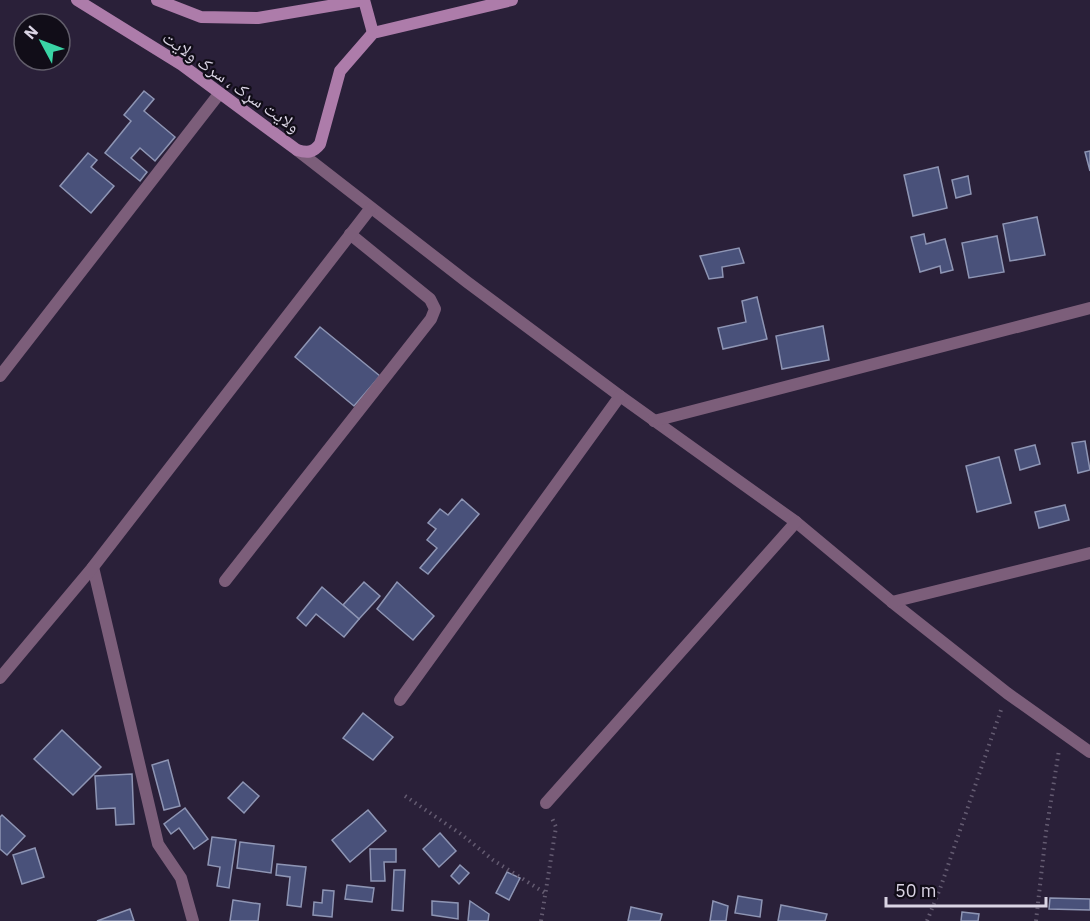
<svg xmlns="http://www.w3.org/2000/svg" width="1090" height="921" viewBox="0 0 1090 921" font-family="'IBM Plex Sans','Noto Naskh Arabic',sans-serif">
<style>
.building{fill:#49517a;stroke:#8e95b4;stroke-width:1.5}
.lines{fill:none;stroke-linecap:round;stroke-linejoin:round}
.path{stroke:#645b71;stroke-width:4;stroke-dasharray:1.5 4.5;stroke-linecap:butt}
.street{stroke:#7c5e7a;stroke-width:12}
.secondary{stroke:#ad7caa;stroke-width:12}
.labels{text-anchor:middle;stroke-width:4.5;stroke-linejoin:round;paint-order:stroke}
.street-label{font-size:18px;fill:#dad4e4;stroke:#110d18}
</style>
<rect width="100%" height="100%" fill="#2a2039"/>
<g class="building">
<path d="M144,91L154,99L144,111L175,137L155,161L140,148L131,158L147,172L140,181L105,153L131,121L124,115Z"/>
<path d="M1090,151V171L1085,152Z"/>
<path d="M88,153L97,160L91,167L114,186L91,213L60,186Z"/>
<path d="M938,167L947,208L913,216L904,175Z"/>
<path d="M968,176L971,194L956,198L952,180Z"/>
<path d="M1037,217L1045,255L1010,261L1003,224Z"/>
<path d="M924,234L926,244L945,239L953,270L941,273L940,266L920,272L911,237Z"/>
<path d="M997,236L1004,272L969,278L962,243Z"/>
<path d="M739,248L744,263L722,267L723,277L709,279L700,256Z"/>
<path d="M757,297L767,339L723,349L718,328L746,322L742,301Z"/>
<path d="M823,326L829,360L782,369L776,336Z"/>
<path d="M320,327L380,376L354,406L295,357Z"/>
<path d="M1085,441L1090,470L1078,473L1072,443Z"/>
<path d="M1035,445L1040,464L1020,470L1015,450Z"/>
<path d="M999,457L1011,503L977,512L966,466Z"/>
<path d="M462,499L479,514L428,574L420,568L437,548L427,540L436,529L428,523L440,509L448,515Z"/>
<path d="M1065,505L1069,520L1039,528L1035,512Z"/>
<path d="M364,582L380,596L359,619L343,605Z"/>
<path d="M397,582L434,616L413,640L377,609Z"/>
<path d="M322,587L359,619L344,637L316,614L306,626L297,618Z"/>
<path d="M363,713L393,737L373,760L343,738Z"/>
<path d="M62,730L101,767L73,795L34,759Z"/>
<path d="M168,760L180,806L164,810L152,765Z"/>
<path d="M132,774L134,824L116,825L115,808L97,809L95,776Z"/>
<path d="M243,782L259,796L244,813L228,798Z"/>
<path d="M185,808L208,839L194,849L179,828L171,834L164,824Z"/>
<path d="M368,810L386,831L350,862L332,840Z"/>
<path d="M2,815L25,836L7,855L0,849V817Z"/>
<path d="M440,833L456,851L439,867L423,849Z"/>
<path d="M212,837L236,840L229,888L217,886L220,867L208,865Z"/>
<path d="M240,842L274,846L271,873L237,868Z"/>
<path d="M35,848L44,877L22,884L13,855Z"/>
<path d="M370,849H396V862H384L385,881H371Z"/>
<path d="M277,864L306,867L301,907L287,905L290,877L276,875Z"/>
<path d="M460,865L469,873L459,884L451,876Z"/>
<path d="M394,870H405L403,911L392,910Z"/>
<path d="M507,872L520,878L509,900L496,893Z"/>
<path d="M347,885L374,888L372,902L345,899Z"/>
<path d="M323,890L334,891L332,917L313,915L314,902L322,903Z"/>
<path d="M738,896L762,900L760,917L735,913Z"/>
<path d="M1050,898L1090,899V910L1049,909Z"/>
<path d="M233,900L260,904L258,921H230Z"/>
<path d="M432,901L458,903V919L432,915Z"/>
<path d="M470,901L489,914L488,921H468Z"/>
<path d="M713,901L728,906L726,921H710Z"/>
<path d="M781,905L827,914L825,921H778Z"/>
<path d="M631,907L662,914L660,921H628Z"/>
<path d="M130,909L134,921H97Z"/>
<path d="M962,912L979,914L978,921H961Z"/>
</g>
<g class="lines">
<g class="path">
<path d="M405,796L461,834L493,860L545,893"/>
<path d="M541,921L556,827L551,816"/>
<path d="M927,921L941,886L1002,707"/>
<path d="M1036,921L1046,832L1059,750"/>
</g>
<g class="street">
<path d="M297,150L467,282L620,396L796,522L892,602L1007,693L1090,752"/>
<path d="M0,376L219,94"/>
<path d="M654,421L1090,308"/>
<path d="M93,567L158,844L181,878L193,921"/>
<path d="M225,581L431,319L435,309L430,299L350,234"/>
<path d="M892,602L1090,553"/>
<path d="M0,678L93,567L370,209"/>
<path d="M400,700L620,396"/>
<path d="M546,803L796,522"/>
</g>
<g class="secondary">
<path d="M77,0L182,65L297,150C307,153 313,153 320,144L340,71L373,33L512,0"/>
<path d="M157,0L201,17L258,18L364,0"/>
<path d="M364,0L373,33"/>
</g>
</g>
<g class="labels">
<g class="street-label">
<text transform="translate(231 82) rotate(35)" y="6">ولایت سړک ، سرک ولایت</text>
</g>
</g>
<g transform="translate(42 42) rotate(311)"><circle r="28" fill="#110d18" stroke="#615d6a" stroke-width="1.5"/>
<path d="M0-4.5L10 22L0 15L-10 22Z" fill="#3ad4a5"/>
<text y="-9" font-size="16" font-weight="bold" text-anchor="middle" fill="#dad4e4">N</text>
</g>
<path d="M886 897v9h160v-9" fill="none" stroke="#dad4e4" stroke-width="3"/>
<text x="895" y="897" font-size="18" fill="#dad4e4" stroke="#110d18" stroke-width="4.5" paint-order="stroke">50 m</text>
</svg>
